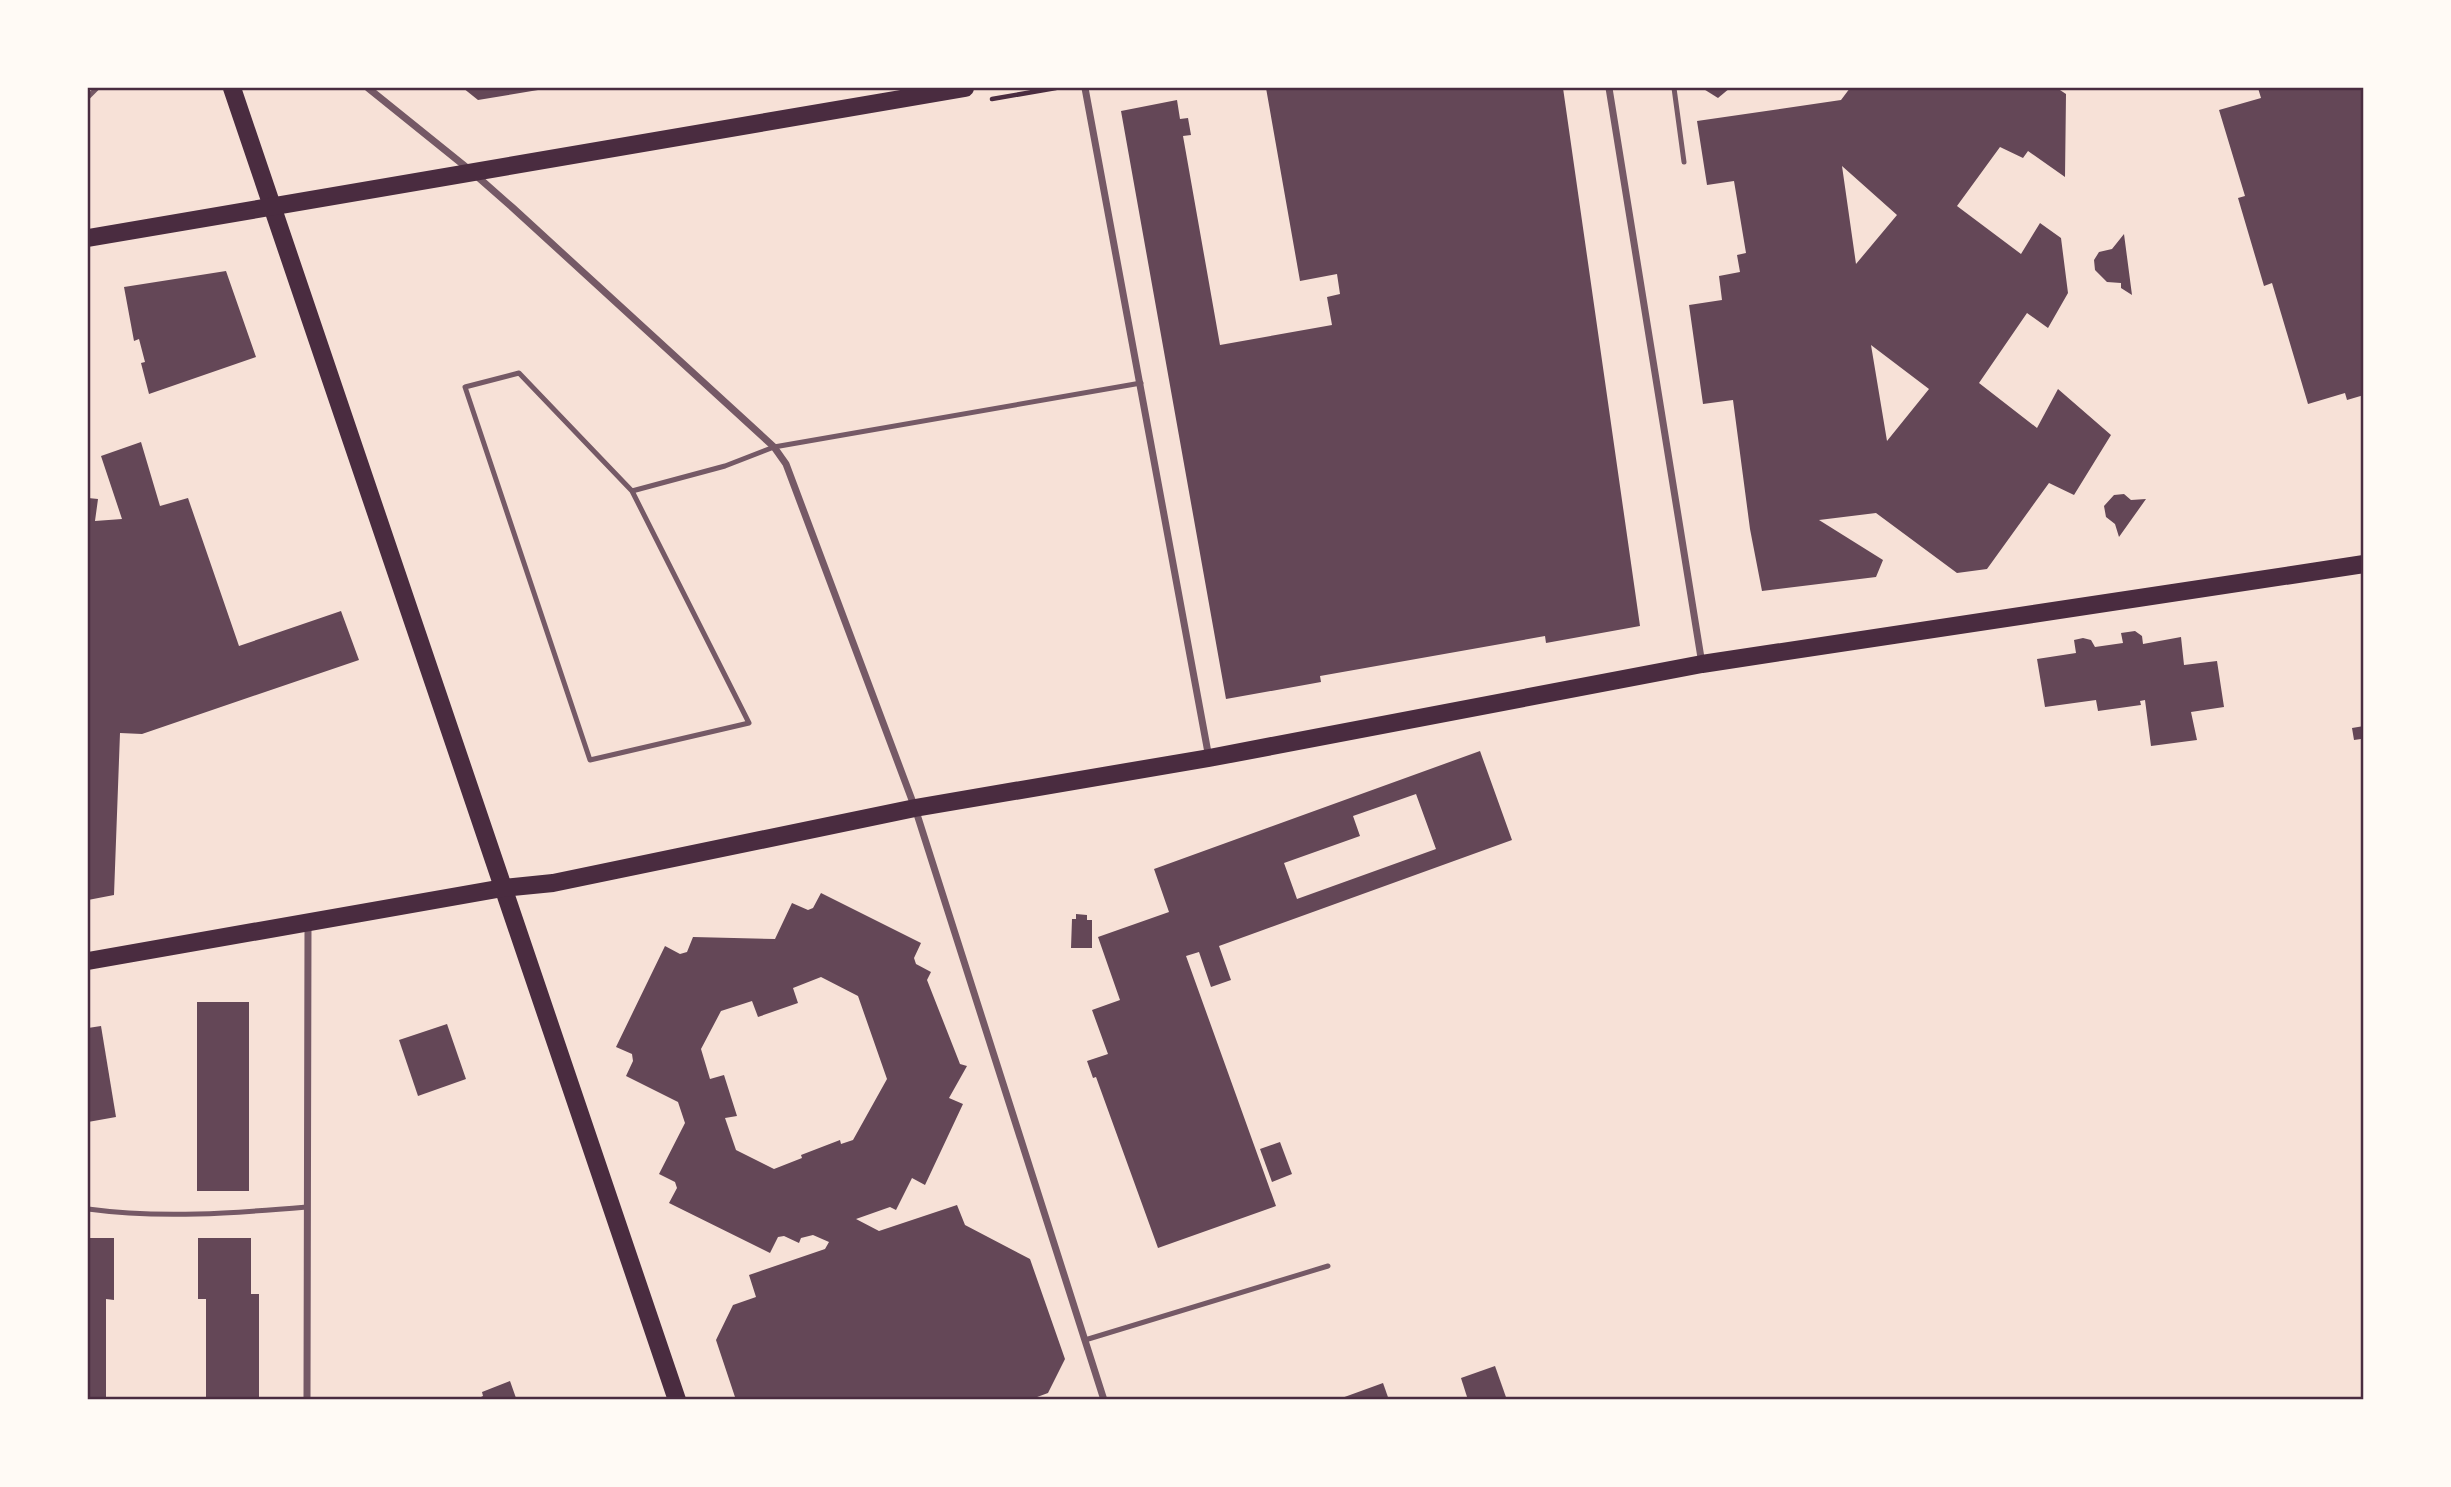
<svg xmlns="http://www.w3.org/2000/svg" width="2451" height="1487" viewBox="0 0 2451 1487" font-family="'Exo 2',sans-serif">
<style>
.building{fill:#644757;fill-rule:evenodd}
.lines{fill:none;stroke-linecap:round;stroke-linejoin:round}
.path{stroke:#4a2c40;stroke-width:4.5}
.service{stroke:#755966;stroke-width:5}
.minor{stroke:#755966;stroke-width:7}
.primary{stroke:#4a2c40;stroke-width:18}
.neatline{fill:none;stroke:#4a2c40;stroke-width:2.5}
</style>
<rect width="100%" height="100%" fill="#f7e1d7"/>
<g class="building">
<path d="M463,88H544V89L478,100Z"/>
<path d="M1266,88H1563L1640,626L1546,643L1545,636L1320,676L1321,682L1226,699L1121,111L1177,100L1180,119L1188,118L1191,135L1183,136L1220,345L1332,325L1327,297L1340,294L1337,274L1300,281Z"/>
<path d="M1702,88H1730L1718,98Z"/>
<path d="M1850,88H2057L2066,94L2065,177L2028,151L2023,158L2000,147L1957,206L2021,254L2040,223L2061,238L2068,293L2048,328L2027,313L1979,383L2037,428L2058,389L2111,435L2074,495L2049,483L1987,569L1957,573L1876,513L1819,520L1883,560L1876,577L1762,591L1750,529L1733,400L1703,404L1689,305L1722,300L1719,276L1740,272L1737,255L1746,253L1734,181L1707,185L1697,121L1841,100ZM1842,166L1897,215L1856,264ZM1871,345L1929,389L1887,441Z"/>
<path d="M2258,88H2364V395L2347,400L2345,393L2308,404L2272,283L2264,286L2238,198L2245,196L2219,110L2261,98Z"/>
<path d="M2124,234L2132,295L2121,288V283L2107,282L2095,270L2094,260L2099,252L2112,249Z"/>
<path d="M226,271L256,357L149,394L141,363L145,362L139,339L134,341L124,287Z"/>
<path d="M141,442L160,506L188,498L239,646L341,611L359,660L142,734L120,733L114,895L88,900V498L98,499L95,521L122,519L101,456Z"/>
<path d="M2124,494L2131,500L2146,499L2119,537L2115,524L2106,517L2104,506L2114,495Z"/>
<path d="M2135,631L2142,636L2143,644L2181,637L2184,665L2217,661L2224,707L2191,712L2197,740L2151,746L2145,700L2140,701L2141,705L2098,711L2096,700L2045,707L2037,659L2076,653L2074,640L2083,638L2091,640L2095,647L2123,643L2121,633Z"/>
<path d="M2364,726V745H2363L2361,739L2354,740L2352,728Z"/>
<path d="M1480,751L1512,840L1219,946L1231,980L1211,987L1199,952L1186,956L1276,1206L1158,1248L1096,1077L1093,1078L1087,1061L1108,1054L1092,1010L1120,1000L1098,937L1169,912L1154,869ZM1416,794L1436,849L1297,899L1284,863L1360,836L1353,816Z"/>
<path d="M821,893L921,943L914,958L916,964L931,972L927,980L960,1064L967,1066L949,1098L963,1104L925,1185L912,1178L896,1210L890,1207L856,1219L879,1231L957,1205L965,1225L1030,1259L1065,1359L1048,1393L1029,1400H736L716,1340L733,1305L756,1297L749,1275L825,1249L829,1242L813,1235L801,1238L799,1243L784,1236L778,1237L770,1253L669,1203L677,1188L675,1182L659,1174L685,1123L678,1102L626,1076L633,1061L632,1054L616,1047L665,946L680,954L687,952L693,937L775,939L792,903L808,910L813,908ZM821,977L858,996L887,1079L853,1140L841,1144L840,1140L801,1155L802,1158L774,1169L736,1150L725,1118L737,1116L724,1075L710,1079L701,1049L721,1011L752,1001L758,1017L798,1003L793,988Z"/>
<path d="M1076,914L1087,915V920H1092V948H1071L1072,919H1076Z"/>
<rect x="197" y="1002" width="52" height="189"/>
<path d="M447,1024L466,1079L418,1096L399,1040Z"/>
<path d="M101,1026L116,1117L88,1122V1028Z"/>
<path d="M1280,1142L1292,1174L1272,1182L1260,1149Z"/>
<path d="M88,1238H114V1300L106,1299V1400H88Z"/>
<path d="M198,1238H251V1294H259V1400H206V1299H198Z"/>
<path d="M1495,1366L1507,1400H1468L1461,1378Z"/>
<path d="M510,1381L516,1398L475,1400L483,1396L482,1392Z"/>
<path d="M1383,1383L1389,1400H1339V1399Z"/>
</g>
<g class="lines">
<path class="path" d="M992,99L1056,88"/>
<g class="service">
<path d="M1674,88L1684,162"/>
<path d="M88,97L97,88"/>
<path d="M632,491L749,723L590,760L465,387L519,373L632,491L725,466L774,447L1141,383"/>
<path d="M88,1209C161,1219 234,1213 307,1207"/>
<path d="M1085,1340L1328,1266"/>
</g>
<g class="minor">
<path d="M368,88L471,171L513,208L774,447L786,464L915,808L1104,1400"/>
<path d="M1085,88L1209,758"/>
<path d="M1609,88L1702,664"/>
<path d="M307,1400L308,923"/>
</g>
<g class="primary">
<path d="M232,88L677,1400"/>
<path d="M88,238L965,88"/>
<path d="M88,961L503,888L553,883L915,808L1209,758L1702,664L2364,564"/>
</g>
</g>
<rect width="2451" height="1487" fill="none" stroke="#fffaf5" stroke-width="178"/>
<rect x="89" y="89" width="2273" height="1309" class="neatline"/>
</svg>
